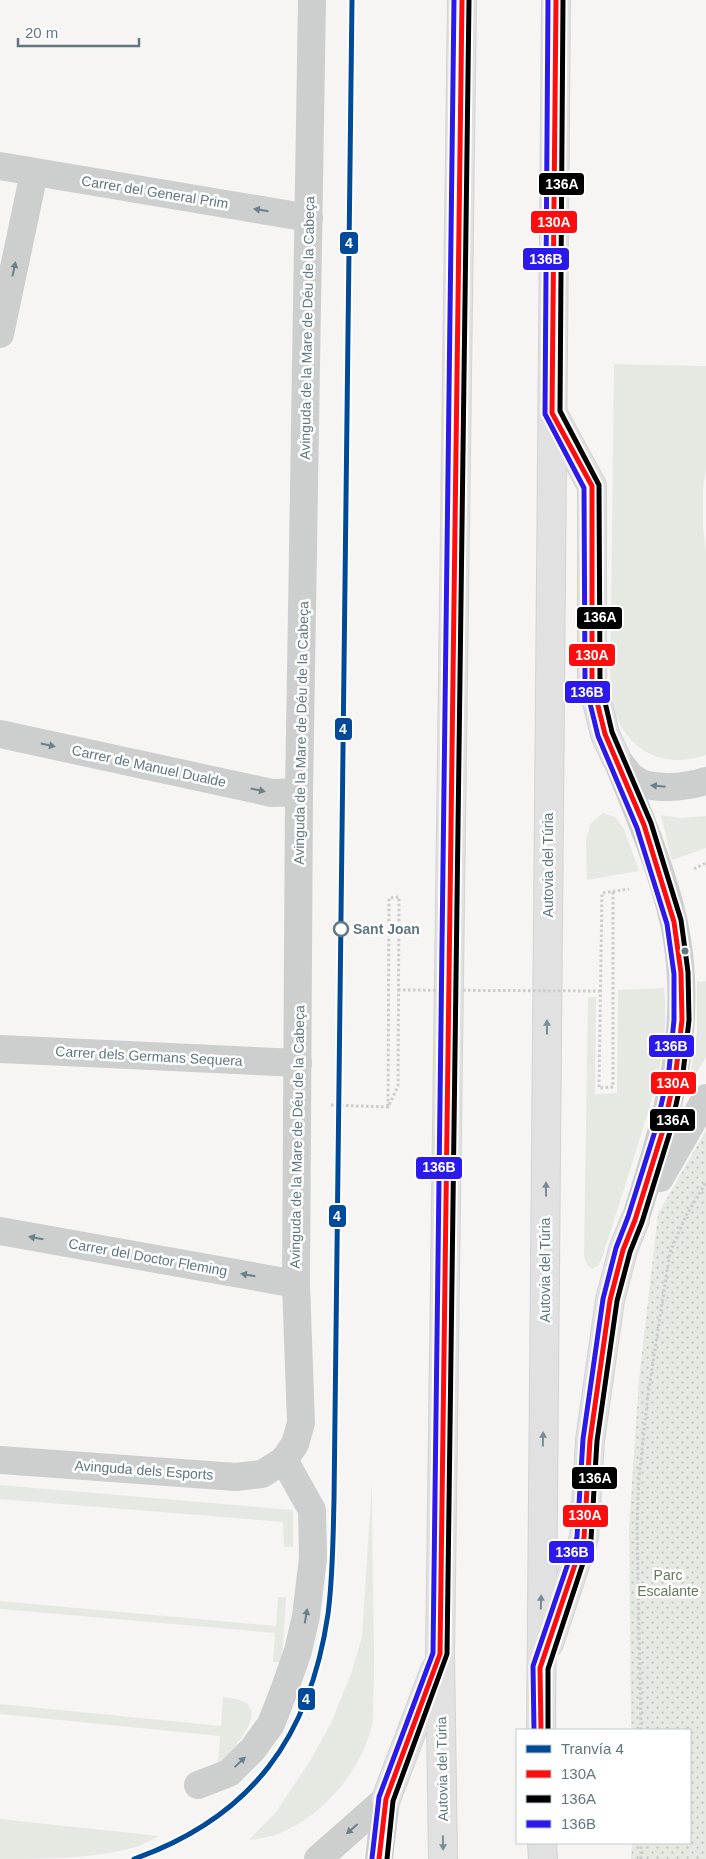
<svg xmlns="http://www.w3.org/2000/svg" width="706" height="1859" viewBox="0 0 706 1859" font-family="Arial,sans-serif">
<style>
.green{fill:#e6e9e2}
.park{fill:url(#park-dots)}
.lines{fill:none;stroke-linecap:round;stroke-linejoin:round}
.highway-casing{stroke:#d2d3d3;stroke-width:30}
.path{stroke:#cccccd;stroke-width:3;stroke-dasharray:2.5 2.5;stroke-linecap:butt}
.minor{stroke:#cdcfcf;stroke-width:28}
.highway{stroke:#e1e1e2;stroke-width:28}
.path-bridge{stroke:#cccccd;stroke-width:3;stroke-dasharray:2.5 2.5;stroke-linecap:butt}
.bus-1-casing{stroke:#fff;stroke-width:9}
.bus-2-casing{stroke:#fff;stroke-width:9}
.bus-3-casing{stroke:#fff;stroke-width:9}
.bus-1{stroke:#fd0d0d;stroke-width:5}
.bus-2{stroke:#000;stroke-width:5}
.bus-3{stroke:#2b1aeb;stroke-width:5}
.tram-1-casing{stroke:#fff;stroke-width:9}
.tram-1{stroke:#004a99;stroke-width:5}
.oneway{fill:#6b8088}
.oneway2{fill:#7a8c94}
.stop-dot{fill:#fff;stroke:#607780;stroke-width:2.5}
.bus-dot{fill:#607780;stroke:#fff;stroke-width:2}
.labels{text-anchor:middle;stroke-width:5;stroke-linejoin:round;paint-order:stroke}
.street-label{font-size:14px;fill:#607780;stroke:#fff}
.stop-label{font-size:14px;font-weight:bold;fill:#607780;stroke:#fff;text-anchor:start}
.park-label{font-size:14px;fill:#67785f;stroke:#fff}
.line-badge{stroke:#fff;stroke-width:2}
.badge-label{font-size:14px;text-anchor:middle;font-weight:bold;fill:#fff}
</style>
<defs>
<pattern id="park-dots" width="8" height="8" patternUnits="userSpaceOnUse" patternTransform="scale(1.25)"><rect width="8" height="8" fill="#e6e9e2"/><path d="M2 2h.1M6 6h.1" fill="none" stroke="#bec2bc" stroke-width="1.8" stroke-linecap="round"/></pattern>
</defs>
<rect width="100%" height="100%" fill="#f6f5f4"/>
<g class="green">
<path d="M614,364L706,366V470L703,489V527L706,553V755C657,771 624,747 610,700Z"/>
<path d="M603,813L615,817L624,829L639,871L587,880L586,840L591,823Z"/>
<path d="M661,815L680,818L706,816V848L672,860Z"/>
<path d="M706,981V1057L691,1082L690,1076L697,1032V982Z"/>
<path d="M664,988C670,1041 655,1091 639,1141C627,1180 614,1219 602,1258L598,1266L592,1269L587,1265L584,1256L588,997H596L595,1094L617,1093L618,990Z"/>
<path d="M372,1481C372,1537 373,1593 374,1649C374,1668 374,1687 373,1706C373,1712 374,1719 372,1725C360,1778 306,1837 249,1840L276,1812L310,1761L330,1725L351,1674L362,1637Z"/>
<path d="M0,1485L293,1510V1547H284L283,1522L0,1499Z"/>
<path d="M278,1597H286L282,1662H273L275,1633L0,1609V1601L276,1626Z"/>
<path d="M223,1697C231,1698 240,1699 246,1703C265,1718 229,1753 218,1765L220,1736L0,1714V1704L221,1726Z"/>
<path d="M0,1819L159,1836C153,1839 146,1843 139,1846C97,1859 44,1859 0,1859Z"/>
</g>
<path class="park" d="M706,1130V1859H631L632,1843H690V1730H631L629,1527L639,1379L658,1214Z"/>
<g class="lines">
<defs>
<g id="highway">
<path d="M553,414L592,486V682L605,734L616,758"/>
<path d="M549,1643L584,1538L590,1440L610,1300L623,1250L635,1220"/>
<path d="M541,1730L556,0"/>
<path d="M386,1799L435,1670"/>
<path d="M542,1843L543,1859"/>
<path d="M443,1859L440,1654L462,0"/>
</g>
</defs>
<use href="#highway" class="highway-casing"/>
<g class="path">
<path d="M694,869L706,863"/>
<path d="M613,892V1087L599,1088L602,893L629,889"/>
<path d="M331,1105L388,1107L398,1086L399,897L389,898L388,1107"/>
<path d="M641,1730L637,1527L639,1477L648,1395L670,1252L686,1216L706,1182"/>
<path d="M641,1859V1843"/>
</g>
<g class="minor">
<path d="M0,166L309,218"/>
<path d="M0,334L34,173"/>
<path d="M0,734L272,793L299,792"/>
<path d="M616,758C637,810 662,868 674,923C696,1028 666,1121 635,1220"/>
<path d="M620,763C624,768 628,774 633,778C650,792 687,787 706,781"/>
<path d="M0,1049L298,1063"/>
<path d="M660,1178L706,1098"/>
<path d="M0,1231L296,1284"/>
<path d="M0,1460L236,1477L262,1474L284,1460L295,1444L301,1423L296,1284L299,792L312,0"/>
<path d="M198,1785L229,1773L253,1749L271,1724L285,1688L298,1651L306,1616L313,1558L312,1510L284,1460"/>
<path d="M318,1859L386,1799"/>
<path d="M379,1859L386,1799"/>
</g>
<use href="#highway" class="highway"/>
<path class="path-bridge" d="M398,990L601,991"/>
<defs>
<g id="bus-1">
<path d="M541,1730L540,1668L584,1538L590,1440L610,1300L623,1250L635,1220L663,1130L676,1071L682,1020L681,973L674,922L644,825L605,734L592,682V486L552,413L556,0"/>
<path d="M379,1859L386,1799L440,1654L462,0"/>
</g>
<g id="bus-2">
<path d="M548,1730V1669L591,1539L597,1441L617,1301L630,1252L642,1222L670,1132L683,1073L689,1020L688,972L681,920L651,823L612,732L600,681L599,485L560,411L563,0"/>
<path d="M387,1859L393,1801L447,1654L469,0"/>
</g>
<g id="bus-3">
<path d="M534,1730L533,1666L577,1537L583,1439L603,1299L616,1248L628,1217L656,1128L669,1070L674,1020V974L667,924L637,828L598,736L585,683L584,488L545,414L548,0"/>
<path d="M372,1858L379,1797L433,1653L454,0"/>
</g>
</defs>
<use href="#bus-1" class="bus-1-casing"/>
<use href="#bus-2" class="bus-2-casing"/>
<use href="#bus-3" class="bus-3-casing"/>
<use href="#bus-1" class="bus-1"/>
<use href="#bus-2" class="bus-2"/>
<use href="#bus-3" class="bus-3"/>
<defs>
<path id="tram-1" d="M134,1859C252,1817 310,1737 328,1614C333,1576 333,1538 334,1500L352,0"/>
</defs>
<use href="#tram-1" class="tram-1-casing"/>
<use href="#tram-1" class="tram-1"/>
</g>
<defs><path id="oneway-solid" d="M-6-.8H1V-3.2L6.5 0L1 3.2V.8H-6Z" transform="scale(1.25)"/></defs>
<g class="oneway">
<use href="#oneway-solid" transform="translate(261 210) rotate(-171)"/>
<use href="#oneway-solid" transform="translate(14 269) rotate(-78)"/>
<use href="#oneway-solid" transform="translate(48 745) rotate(12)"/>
<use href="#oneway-solid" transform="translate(658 786) rotate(-174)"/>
<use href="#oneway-solid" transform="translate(258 790) rotate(12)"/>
<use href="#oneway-solid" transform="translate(36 1238) rotate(-170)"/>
<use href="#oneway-solid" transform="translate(248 1275) rotate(-170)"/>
<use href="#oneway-solid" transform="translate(306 1616) rotate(-80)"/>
<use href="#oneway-solid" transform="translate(240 1762) rotate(-43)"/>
<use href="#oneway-solid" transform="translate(352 1829) rotate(139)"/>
</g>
<g class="oneway2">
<use href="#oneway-solid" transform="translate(547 1027) rotate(-90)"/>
<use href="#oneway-solid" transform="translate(546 1189) rotate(-90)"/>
<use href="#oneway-solid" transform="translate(543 1439) rotate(-89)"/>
<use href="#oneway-solid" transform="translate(541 1602) rotate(-89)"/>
<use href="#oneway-solid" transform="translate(443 1843) rotate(89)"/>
</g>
<circle class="stop-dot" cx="341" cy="929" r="7"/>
<circle class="bus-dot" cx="685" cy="951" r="4.5"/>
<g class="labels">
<g class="street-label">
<text transform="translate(155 192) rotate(9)" y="5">Carrer del General Prim</text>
<text transform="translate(307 328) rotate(-89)" y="5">Avinguda de la Mare de Déu de la Cabeça</text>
<text transform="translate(301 733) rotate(-89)" y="5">Avinguda de la Mare de Déu de la Cabeça</text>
<text transform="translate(149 766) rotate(12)" y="5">Carrer de Manuel Dualde</text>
<text transform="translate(548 865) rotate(-90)" y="5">Autovia del Túria</text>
<text transform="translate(149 1056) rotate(3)" y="5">Carrer dels Germans Sequera</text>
<text transform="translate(297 1137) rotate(-89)" y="5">Avinguda de la Mare de Déu de la Cabeça</text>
<text transform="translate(148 1257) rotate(10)" y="5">Carrer del Doctor Fleming</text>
<text transform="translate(545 1270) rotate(-90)" y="5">Autovia del Túria</text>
<text transform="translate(144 1470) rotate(4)" y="5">Avinguda dels Esports</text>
<text transform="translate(442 1769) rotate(-91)" y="5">Autovia del Túria</text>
</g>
<g class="stop-label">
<text x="353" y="934">Sant Joan</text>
</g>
<g class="park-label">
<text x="668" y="1580">Parc<tspan x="668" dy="16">Escalante</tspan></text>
</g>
</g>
<g class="line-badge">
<rect x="538" y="172" width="47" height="24" rx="5" fill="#000"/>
<rect x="530" y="210" width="48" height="24" rx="5" fill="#fd0d0d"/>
<rect x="339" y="231" width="20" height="24" rx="5" fill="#004a99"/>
<rect x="522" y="247" width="48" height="24" rx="5" fill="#2b1aeb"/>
<rect x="576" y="606" width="47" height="24" rx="5" fill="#000"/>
<rect x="568" y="643" width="48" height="24" rx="5" fill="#fd0d0d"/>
<rect x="564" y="680" width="47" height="24" rx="5" fill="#2b1aeb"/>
<rect x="334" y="717" width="19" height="24" rx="5" fill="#004a99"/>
<rect x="648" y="1034" width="47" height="24" rx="5" fill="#2b1aeb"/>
<rect x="650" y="1071" width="47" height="24" rx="5" fill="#fd0d0d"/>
<rect x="649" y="1108" width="47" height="24" rx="5" fill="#000"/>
<rect x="415" y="1156" width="48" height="24" rx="5" fill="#2b1aeb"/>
<rect x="328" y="1204" width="19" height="24" rx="5" fill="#004a99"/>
<rect x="571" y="1466" width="47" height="24" rx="5" fill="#000"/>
<rect x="562" y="1504" width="47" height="24" rx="5" fill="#fd0d0d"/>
<rect x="548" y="1540" width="47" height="24" rx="5" fill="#2b1aeb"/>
<rect x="297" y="1687" width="19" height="24" rx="5" fill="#004a99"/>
</g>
<g class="badge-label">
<text x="562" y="189">136A</text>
<text x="554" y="227">130A</text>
<text x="349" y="248">4</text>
<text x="546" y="264">136B</text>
<text x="600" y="622">136A</text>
<text x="592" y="660">130A</text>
<text x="587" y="697">136B</text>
<text x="343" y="734">4</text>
<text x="671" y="1051">136B</text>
<text x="673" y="1088">130A</text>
<text x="673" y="1125">136A</text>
<text x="439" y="1172">136B</text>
<text x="337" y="1221">4</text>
<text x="595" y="1483">136A</text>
<text x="585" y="1520">130A</text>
<text x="572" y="1557">136B</text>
<text x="306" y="1704">4</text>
</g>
<rect x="516" y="1729" width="175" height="115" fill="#ffffff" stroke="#bfc9cc"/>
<rect x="526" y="1745" width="25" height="8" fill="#004a99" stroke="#bfc9cc"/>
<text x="561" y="1754" font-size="15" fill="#607780">Tranvía 4</text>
<rect x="526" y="1770" width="25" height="8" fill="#fd0d0d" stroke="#bfc9cc"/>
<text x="561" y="1779" font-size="15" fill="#607780">130A</text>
<rect x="526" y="1795" width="25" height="8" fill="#000000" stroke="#bfc9cc"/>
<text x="561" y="1804" font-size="15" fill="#607780">136A</text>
<rect x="526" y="1820" width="25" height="8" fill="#2b1aeb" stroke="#bfc9cc"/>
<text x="561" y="1829" font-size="15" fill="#607780">136B</text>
<path d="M18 38v8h121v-8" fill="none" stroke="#607780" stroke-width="2.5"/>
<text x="25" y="38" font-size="15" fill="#607780" stroke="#ffffff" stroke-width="4" paint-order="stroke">20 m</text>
</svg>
